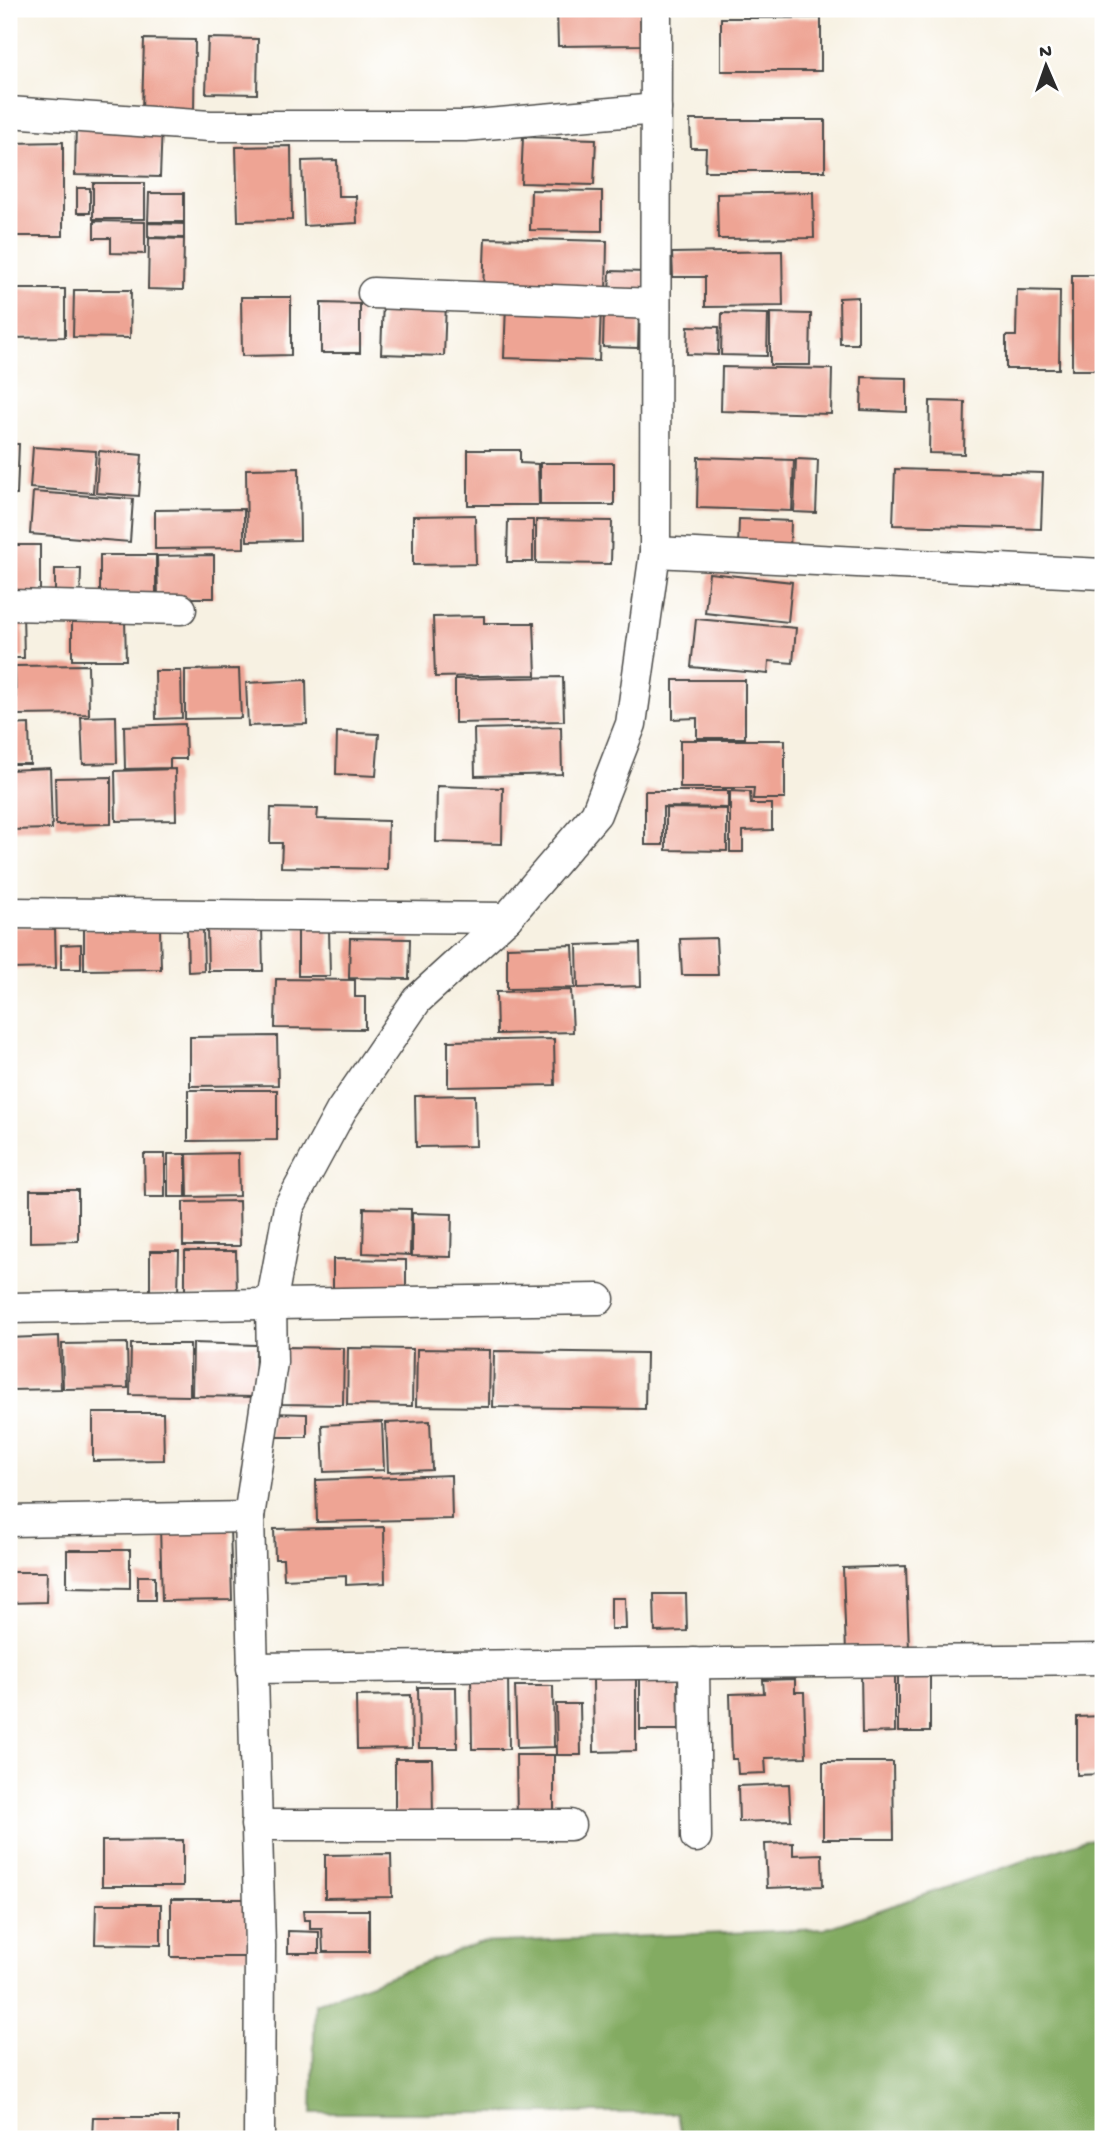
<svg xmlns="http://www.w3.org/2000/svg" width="1112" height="2148" viewBox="0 0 1112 2148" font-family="'Gochi Hand',sans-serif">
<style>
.forest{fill:#83ab62;stroke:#576b46;stroke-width:2}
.building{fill:#eea494}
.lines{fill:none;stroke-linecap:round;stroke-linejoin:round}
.street-casing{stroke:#4a4946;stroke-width:33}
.street{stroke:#fff;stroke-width:30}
</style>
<rect width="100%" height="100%" fill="#fff"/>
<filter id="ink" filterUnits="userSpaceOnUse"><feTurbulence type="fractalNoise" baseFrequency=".0143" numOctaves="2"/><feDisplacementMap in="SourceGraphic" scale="14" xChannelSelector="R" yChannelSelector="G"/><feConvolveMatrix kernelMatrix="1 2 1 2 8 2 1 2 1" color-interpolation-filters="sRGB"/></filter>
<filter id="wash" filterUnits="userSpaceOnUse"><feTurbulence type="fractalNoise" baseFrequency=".00686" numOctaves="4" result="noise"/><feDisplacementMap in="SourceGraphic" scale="28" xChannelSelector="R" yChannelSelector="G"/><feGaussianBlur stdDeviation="1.57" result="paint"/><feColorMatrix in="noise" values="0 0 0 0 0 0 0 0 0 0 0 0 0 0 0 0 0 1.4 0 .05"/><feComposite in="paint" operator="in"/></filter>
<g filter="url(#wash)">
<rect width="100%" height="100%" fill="#f7f1e2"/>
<path class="forest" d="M1103,1838V2139H681L677,2113H312L315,2004L478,1943L824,1929L1085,1840Z"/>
<g id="blocks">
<g class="building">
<path d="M557,9H640L641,45L558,46Z"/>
<rect x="721" y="18" width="100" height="53"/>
<path d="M208,38L258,39L257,94L206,93Z"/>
<path d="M144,39L195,40L194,112L142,111Z"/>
<path d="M690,120H825V171H705L706,148H691Z"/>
<path d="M76,122L162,125L160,177L75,175Z"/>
<path d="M523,137L596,139L594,185L521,183Z"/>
<path d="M63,142V236H12L11,143Z"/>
<path d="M291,146L292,220L238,221L236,147Z"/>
<path d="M337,160L338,196H356L357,223L304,226L302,161Z"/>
<rect x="93" y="183" width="52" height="36"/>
<rect x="77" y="188" width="13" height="25"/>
<path d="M531,190L602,191V231L530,230Z"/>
<path d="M813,192L814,238L718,239L717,194Z"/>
<path d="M149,193H184V222H148Z"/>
<path d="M94,221L145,222V254L111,253V238H94Z"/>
<path d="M148,223L184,224V238L148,237Z"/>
<path d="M149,238L184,239L183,290L148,289Z"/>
<path d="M485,238L607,241L606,295L483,292Z"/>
<path d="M782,251L783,306L705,307V277H673L672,253Z"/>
<path d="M610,271L646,272L645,297L609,296Z"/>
<rect x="1072" y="275" width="31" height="95"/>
<path d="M9,289H65V337L9,338Z"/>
<path d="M74,290H131L130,338L73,337Z"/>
<path d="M1017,290L1060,291L1059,369H1006V336H1016Z"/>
<path d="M241,297H291V355L242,356Z"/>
<path d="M858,297V344H840L839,298Z"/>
<path d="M383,300L446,302L444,356L381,354Z"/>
<path d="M321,303L360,304V353H321Z"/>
<path d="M506,305L601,308L599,361L504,358Z"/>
<path d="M604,308L639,310L638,348L603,347Z"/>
<path d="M722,313L768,314L767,356L721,355Z"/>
<path d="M770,313L811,314L810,365H770Z"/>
<path d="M688,326L719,327L718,355L687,354Z"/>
<path d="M722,367L832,369L831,414L721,411Z"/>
<path d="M862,377L907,378V412L861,410Z"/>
<path d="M930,401L965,402L964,454L929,453Z"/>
<path d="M9,444H19L17,495H9Z"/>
<path d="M33,447L96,451L93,493L30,488Z"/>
<path d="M468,450H520V463L538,464L539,505H468Z"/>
<path d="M99,451L142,455L139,496L96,493Z"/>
<path d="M698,457L794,460L792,511L697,508Z"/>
<path d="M796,459L818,460L816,513L794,512Z"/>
<rect x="540" y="463" width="74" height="42"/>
<path d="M299,468L300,540L247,541L246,469Z"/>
<path d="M895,469L1043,473L1041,529L893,525Z"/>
<path d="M33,492L133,499L130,542L30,534Z"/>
<path d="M244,509V548L155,549V510Z"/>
<path d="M475,515L476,564L413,565V516Z"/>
<path d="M739,519L791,521L790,550L738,549Z"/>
<path d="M508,520H533V562H507Z"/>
<path d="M536,520L612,521L611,564L536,563Z"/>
<rect x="9" y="545" width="31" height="54"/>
<rect x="100" y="555" width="56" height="40"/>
<path d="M214,555V598H158L157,556Z"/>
<path d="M55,569H81L80,601L55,600Z"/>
<path d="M709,573L792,582L788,622L705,613Z"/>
<path d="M9,612H23L24,658H9Z"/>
<path d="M484,616V623H534L536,675L435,677L433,617Z"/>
<path d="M696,619L796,628L793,663L769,661L768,674L691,667Z"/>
<path d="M125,620L126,660H72V621Z"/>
<path d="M88,665L89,714L16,715L15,666Z"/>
<path d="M239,669L241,718L185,719V670Z"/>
<path d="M155,671H181L182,718L156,719Z"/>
<path d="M563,677L564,721L455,723V679Z"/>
<path d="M306,680L307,724L248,726L246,683Z"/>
<path d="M673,680H745V738H697V718L673,719Z"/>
<path d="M116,716L117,763L83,764L81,717Z"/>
<path d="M29,724L30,764H9V725Z"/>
<path d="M185,724L186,759H170V768L125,769L124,726Z"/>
<path d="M561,727L562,774L475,776L474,729Z"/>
<path d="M337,732L379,734L376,776L336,774Z"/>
<path d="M680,740H785V799H753L754,788H680Z"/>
<path d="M50,768L52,829L9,830V770Z"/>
<path d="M175,769L176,820L116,821L115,771Z"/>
<path d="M111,777V824L56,825L55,778Z"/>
<path d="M437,786L503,788L502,844L436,842Z"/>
<path d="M645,791H728V808L663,807V845H645Z"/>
<path d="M730,791L750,792L751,804H772V830L743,831V852H730Z"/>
<path d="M271,808L318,809L317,819L388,821L387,869L281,867L282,843H270Z"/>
<path d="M666,808L727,809V851L666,850Z"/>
<path d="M9,927H55L56,968L9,969Z"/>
<path d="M262,927L263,971H208L207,928Z"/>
<path d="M160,928L161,969L84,970V929Z"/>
<path d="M187,928H203L204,971L188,972Z"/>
<path d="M298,928H329L330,976H298Z"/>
<path d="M350,938L410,939L409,979L349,978Z"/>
<path d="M716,938L718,975H682L680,939Z"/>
<path d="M640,943L641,986L578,988L577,945Z"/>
<path d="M81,944V969H61V945Z"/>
<path d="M573,945L575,988L507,989V947Z"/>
<path d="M276,979L355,980V997H365V1029L275,1028Z"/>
<path d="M571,990L573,1032L497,1034L496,992Z"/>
<path d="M277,1036L278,1085L190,1086V1037Z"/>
<path d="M554,1039L555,1085L448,1087V1041Z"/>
<path d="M188,1090H277V1140L188,1141Z"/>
<path d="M475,1095L476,1146L416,1147L415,1096Z"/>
<path d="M238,1153L239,1196L188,1197L187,1154Z"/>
<path d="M144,1154H165V1197H145Z"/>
<rect x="168" y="1154" width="18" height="43"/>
<path d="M30,1190H78V1241L30,1242Z"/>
<path d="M239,1201L240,1246H183V1202Z"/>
<path d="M364,1208L411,1209L410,1255L363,1253Z"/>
<path d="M412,1213L452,1214L451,1257L412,1256Z"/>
<path d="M9,1218H11L13,1264H9Z"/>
<path d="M150,1251H179L178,1294H150Z"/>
<path d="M185,1251H236L237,1296L185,1295Z"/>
<path d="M333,1259L406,1260V1299H333Z"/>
<path d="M59,1336L61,1389L9,1390V1338Z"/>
<path d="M127,1343L128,1388L63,1389L62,1344Z"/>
<path d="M193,1343L256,1345L255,1397L192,1396Z"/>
<path d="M131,1344H190V1396L130,1395Z"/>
<path d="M284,1347L344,1348L343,1405L282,1404Z"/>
<path d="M348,1348L413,1349L412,1406L347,1405Z"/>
<path d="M417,1349L490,1350L489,1407L416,1406Z"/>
<path d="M494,1351L646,1353L645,1409L493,1407Z"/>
<path d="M93,1413H163L164,1460L93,1461Z"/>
<path d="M271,1413L307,1414V1437H270Z"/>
<path d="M430,1421L432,1470L388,1472L386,1423Z"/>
<path d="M382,1422L384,1470L324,1472L322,1425Z"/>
<path d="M451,1475L452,1519L317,1522L316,1480Z"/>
<path d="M230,1526L232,1600L162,1601L160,1527Z"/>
<path d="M384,1527L385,1583L346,1585V1576L284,1579L283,1559H275L274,1529Z"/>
<path d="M67,1550H130V1588L67,1587Z"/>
<path d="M906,1566L909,1650L846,1652L843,1568Z"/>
<path d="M9,1572H47L46,1602L9,1603Z"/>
<rect x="138" y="1576" width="17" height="24"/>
<path d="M654,1594H686L687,1631L655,1632Z"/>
<path d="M611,1598H625L626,1629H611Z"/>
<path d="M861,1671H895V1732L862,1733Z"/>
<rect x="898" y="1671" width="32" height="61"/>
<path d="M471,1674H508L509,1749H472Z"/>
<path d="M640,1676H678L679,1730H640Z"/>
<path d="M593,1679H636V1751L594,1752Z"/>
<path d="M795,1679V1692H804L806,1757L765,1758L766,1773L738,1774L737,1759H732L730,1694L764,1693L763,1680Z"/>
<path d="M515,1686H553L554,1747L517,1748Z"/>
<path d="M418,1687H456L457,1748H419Z"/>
<path d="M411,1695L412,1748L357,1749L356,1696Z"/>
<path d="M556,1704H580L581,1755H557Z"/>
<path d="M1103,1716V1774L1077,1775V1717Z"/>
<path d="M516,1755H554V1821H517Z"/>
<path d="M395,1759H432L433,1816H395Z"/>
<path d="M823,1762H893L894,1839H823Z"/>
<path d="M789,1784L791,1820L739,1822L738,1786Z"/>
<path d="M183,1840V1886H102V1841Z"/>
<path d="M793,1843V1855L822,1854L823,1886L767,1888L765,1844Z"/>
<path d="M391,1854L392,1897L325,1898V1855Z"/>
<path d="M171,1899H249L248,1957H171Z"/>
<path d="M96,1904H161V1945L95,1944Z"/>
<path d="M303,1910H369V1952H323L322,1929H310V1920H304Z"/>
<path d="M288,1931L319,1932V1953H288Z"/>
<path d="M93,2117H178V2139H92Z"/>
</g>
</g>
</g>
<g filter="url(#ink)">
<use href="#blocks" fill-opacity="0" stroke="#4a4946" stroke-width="2"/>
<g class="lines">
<defs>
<g id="street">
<path d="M9,112L210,126H465L656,109"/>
<path d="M373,293L655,304"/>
<path d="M655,552L1103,574"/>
<path d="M9,605L181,609"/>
<path d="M9,913L507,918"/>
<path d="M9,1308L599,1299"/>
<path d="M9,1521L249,1517"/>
<path d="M694,1663L696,1837"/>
<path d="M252,1668L1103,1659"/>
<path d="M256,1825H570"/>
<path d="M259,2139L260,1946L249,1517L272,1362L271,1305L289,1207L341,1111L417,1000L507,918L596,814L631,724L655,552L656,9"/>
</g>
</defs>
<use href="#street" class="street-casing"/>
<use href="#street" class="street"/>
</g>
</g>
<rect width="1112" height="2148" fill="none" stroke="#fff" stroke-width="35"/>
<g transform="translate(1046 66) rotate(358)" stroke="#ffffff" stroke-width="5" paint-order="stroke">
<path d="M0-5L12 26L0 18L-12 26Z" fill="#2b2b2b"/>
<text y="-10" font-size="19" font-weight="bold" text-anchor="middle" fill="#2b2b2b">N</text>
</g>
</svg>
